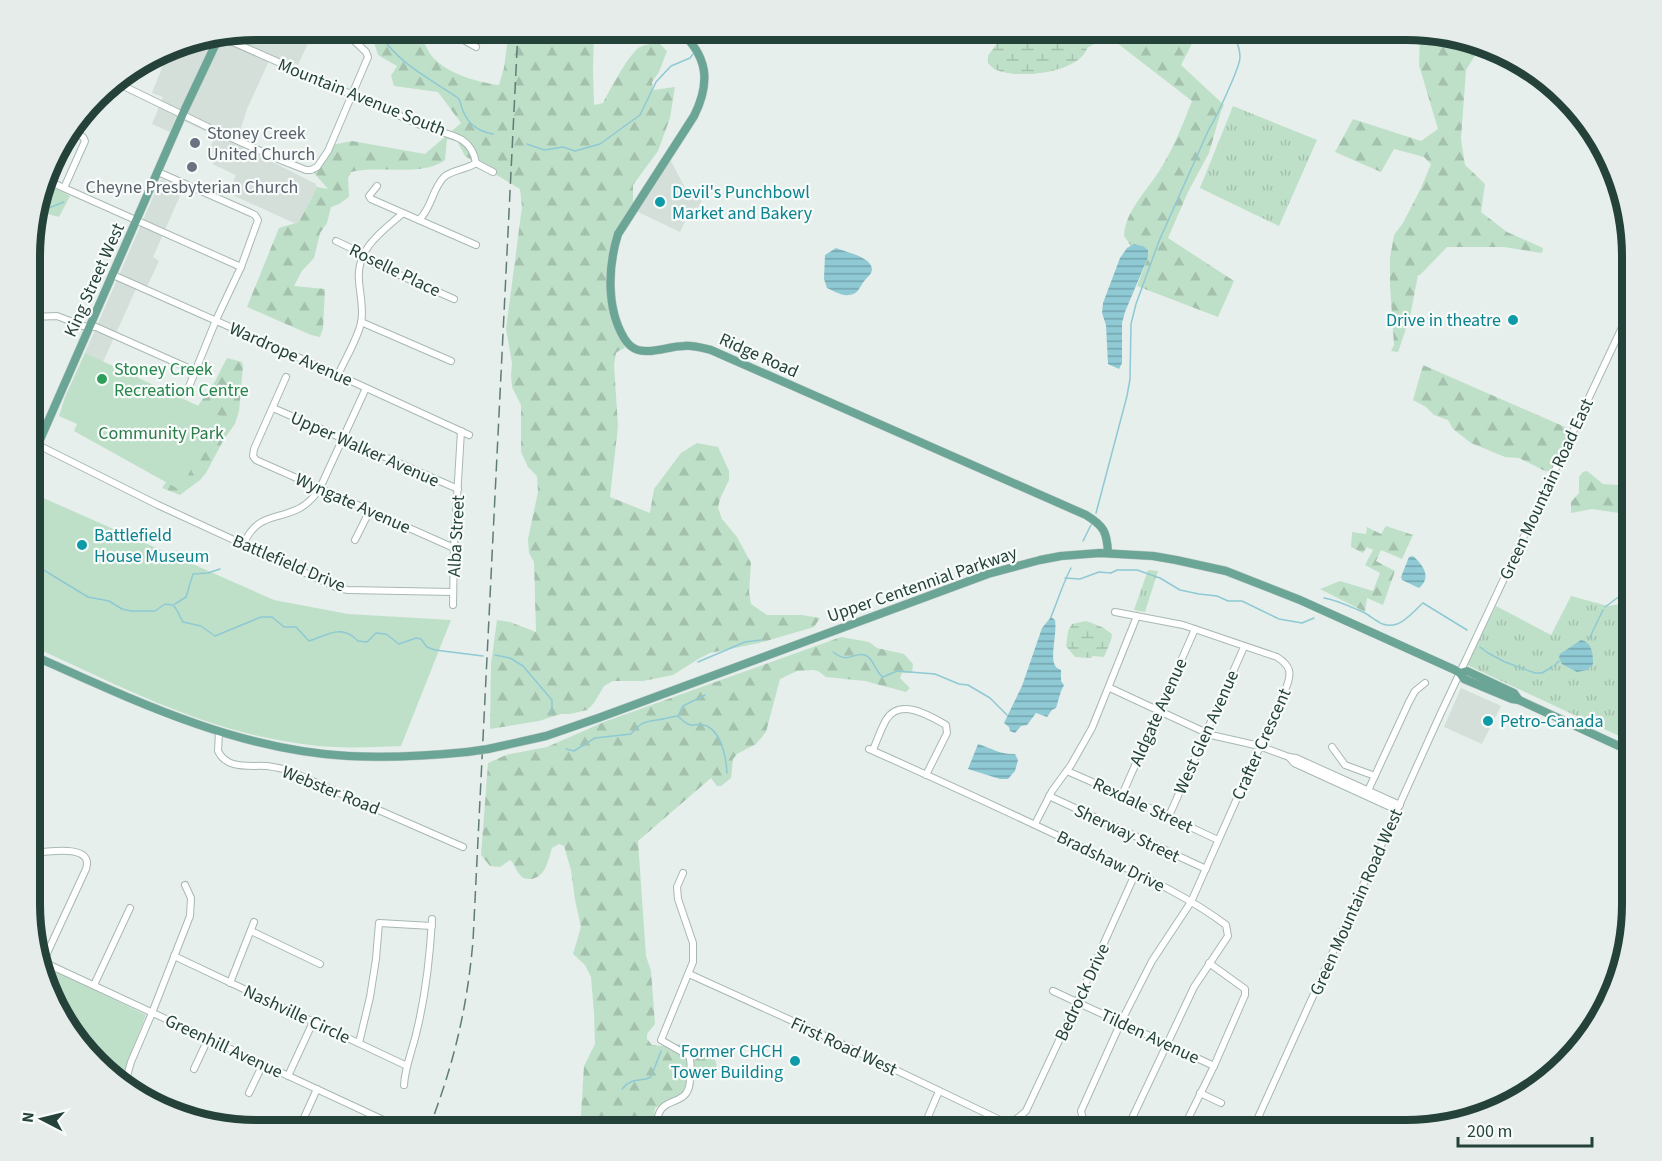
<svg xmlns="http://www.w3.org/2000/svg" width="1662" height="1161" viewBox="0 0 1662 1161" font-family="'Source Sans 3',sans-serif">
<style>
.built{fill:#d4dfda}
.grass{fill:url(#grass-tufts)}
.forest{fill:url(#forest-firs)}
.wetland{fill:url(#wetland-marsh)}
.park{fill:#bfe0c8}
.water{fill:url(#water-rules)}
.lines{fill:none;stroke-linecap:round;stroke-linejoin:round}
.stream{stroke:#8ec9d4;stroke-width:1.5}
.minor-casing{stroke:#a8b8b2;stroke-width:8}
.major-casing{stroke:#c2cac8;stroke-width:9}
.minor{stroke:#fff;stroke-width:6}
.major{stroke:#6aa596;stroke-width:8}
.rail{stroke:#5f7d75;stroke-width:1.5;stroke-dasharray:12 6;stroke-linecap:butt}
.major-bridge-casing{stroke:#c2cac8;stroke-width:9;stroke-linecap:butt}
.major-bridge{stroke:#6aa596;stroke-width:8}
.worship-dot{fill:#6b7280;stroke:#f7fbf9;stroke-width:2}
.culture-dot{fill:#0f9aa8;stroke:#f7fbf9;stroke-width:2}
.leisure-dot{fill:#2e9e5b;stroke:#f7fbf9;stroke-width:2}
.labels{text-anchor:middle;stroke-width:4.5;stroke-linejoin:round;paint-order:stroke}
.street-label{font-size:18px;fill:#24423a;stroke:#f7fbf9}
.worship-label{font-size:18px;fill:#5b616d;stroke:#f7fbf9;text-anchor:start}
.culture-label{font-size:18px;fill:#0d838f;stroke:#f7fbf9;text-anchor:start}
.leisure-label{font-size:18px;fill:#27864d;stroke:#f7fbf9;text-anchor:start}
.park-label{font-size:18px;fill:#2d7a4b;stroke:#f7fbf9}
.rim{fill:none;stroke:#24423a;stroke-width:8}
</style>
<defs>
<pattern id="grass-tufts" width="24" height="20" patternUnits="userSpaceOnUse" patternTransform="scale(1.5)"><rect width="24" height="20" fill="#bfe0c8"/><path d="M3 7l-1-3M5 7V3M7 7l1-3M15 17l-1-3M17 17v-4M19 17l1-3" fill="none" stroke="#a4c1ad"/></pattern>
<pattern id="forest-firs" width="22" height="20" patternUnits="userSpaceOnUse" patternTransform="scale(1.5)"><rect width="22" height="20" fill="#bfe0c8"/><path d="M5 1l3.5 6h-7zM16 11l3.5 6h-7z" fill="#a4c1ad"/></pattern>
<pattern id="wetland-marsh" width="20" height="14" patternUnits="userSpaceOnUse" patternTransform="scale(1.5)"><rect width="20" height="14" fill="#bfe0c8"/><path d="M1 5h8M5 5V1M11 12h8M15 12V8" fill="none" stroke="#a4c1ad"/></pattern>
<pattern id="water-rules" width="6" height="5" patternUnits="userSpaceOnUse" patternTransform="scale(1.5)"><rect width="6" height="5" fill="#8ec9d4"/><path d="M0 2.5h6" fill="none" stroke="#74a5ad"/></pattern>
</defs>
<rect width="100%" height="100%" fill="#e6efeb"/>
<g class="built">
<path d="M257,30H314L298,65L285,59L281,67L269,61L247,109L239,134L247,149L316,184L317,187L299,222L294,223L228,193L236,175L212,164L216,158L208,153L215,136L176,117L170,132L152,124L163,97L152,93L165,60L157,55L170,47Z"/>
<path d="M670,159L685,188L705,192L696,213L690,211L680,232L636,211Z"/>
<path d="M161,179L183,189L153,257L159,261L144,293L136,289L103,362L85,353Z"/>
<path d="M1461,688L1501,706L1482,744L1444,727Z"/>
</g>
<g class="grass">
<path d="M1233,106L1317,140L1279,226L1200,188Z"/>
<path d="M1148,570L1158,571L1145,612L1134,610Z"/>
<path d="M1571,596L1608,606L1632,602V742L1467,665L1496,606L1551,635Z"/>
</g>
<g class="forest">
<path d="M363,30H418C422,38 426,48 431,55C446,74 477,82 499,85L504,68L509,30H594L593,71L594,105L603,103C611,88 625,61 637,49C643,44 652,43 660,44L667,51L659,72L652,82L653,90L675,87L670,118L658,151L633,185V204L614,236L608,288L611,318L625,348L620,350L616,353L614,365L618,426L610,497L650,513L654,489L681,453L697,443L718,447L729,471V480L720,499L718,508L722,519L737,537L751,563L749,592L751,604L767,615H802L820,618L814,627L759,643L710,653L700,658L673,675L643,681H613L604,686L594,703L587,710L570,714H561L539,721L490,729L491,664L497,620L510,622L536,632L534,562L529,553L528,539L538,492L537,476L528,467L521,452V405L512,387L511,376L512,363L506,329L522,207L520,189L465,156L457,141L447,139L445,160C424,177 376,165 351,172L348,178L349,197L339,204L331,207L327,223L320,233L314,258L302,271L294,286L325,289L323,329L320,337L311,335L247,307L279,228L299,222L317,187L328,189L314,173L327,146L352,141L425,154L461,123L438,92L394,86L391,76L397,66L378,55L373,39Z"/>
<path d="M1007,30H1199L1181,65L1224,105L1221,111L1209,153L1188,192L1168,238L1234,281L1218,317L1137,286L1148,257L1143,246L1134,244L1131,246L1124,236C1125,210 1148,190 1161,168C1174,147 1183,124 1192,101L1108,36L1087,48C1079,73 1016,80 995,69C993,68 990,65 988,63V56Z"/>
<path d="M1420,31L1470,40L1467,50L1476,54L1466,70L1461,139L1465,165L1485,184L1481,212L1507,232L1543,248L1542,253L1504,247H1447L1420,275H1418L1410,317L1398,352L1391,351L1394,345L1390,285V258L1394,235L1403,223L1421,188L1431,164L1424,157L1394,149L1381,172L1335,152L1353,119L1421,141L1438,129L1419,65Z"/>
<path d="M227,358L242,362L243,366L239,411L235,424L224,439L206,473L200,480L180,495L162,488L169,478L198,406L215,381Z"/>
<path d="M1423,365L1565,427L1571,431L1555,472L1545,471L1519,458L1505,457L1471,443L1453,429L1448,420L1434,415L1426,407L1413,400Z"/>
<path d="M1587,471L1603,484L1632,486V515L1592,509L1571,513V502L1579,493V477L1583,472Z"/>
<path d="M1386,526L1413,535L1402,559L1381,550L1376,561L1395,571L1383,605L1367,598L1365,612L1320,589L1340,581L1373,591L1380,573L1365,565L1373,550L1367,547L1363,553L1351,547L1352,532L1366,534L1367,527L1381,534Z"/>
<path d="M841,637L869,642L877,648L904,654L913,664L912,673H902L900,678L910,688L906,692L865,681L826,677L818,671L813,670L797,671L780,679L766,732L756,744L737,754L733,759L731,778L721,786H717L711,778L638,841L646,956L651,971L655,1024L647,1034V1039L652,1045L662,1046L676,1044L681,1045L692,1053L713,1057C718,1064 717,1068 715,1076C708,1075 702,1072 695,1071C691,1078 688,1088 682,1094C677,1100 663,1102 655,1108L653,1123L655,1131H580L584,1066L595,1044L594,1013L591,977L585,965L573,954L581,927L575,900L571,870L564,846L559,844L552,848C548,860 546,877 531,879C527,879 524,879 521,876C516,872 516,865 510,860L500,867L490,866L481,855L488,763L506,755L547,747L604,722Z"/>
</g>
<g class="wetland">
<path d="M1007,30H1062L1083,44L1087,48C1079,73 1016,80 995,69C993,68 990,65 988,63V56Z"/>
<path d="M1086,621L1102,627L1112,634L1111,640L1104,657L1093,656L1091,658L1075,657L1066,646L1068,631L1072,624Z"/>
</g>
<g class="park">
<path d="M45,183L70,196L59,217L37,211Z"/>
<path d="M85,353L220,416L180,490L74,431L77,424L59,416L65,397Z"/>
<path d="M32,493L274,600L348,614L451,620L401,746C371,747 340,749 310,745C210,734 122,687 32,646Z"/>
<path d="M43,965L146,1015L125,1069L123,1086L119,1084L61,1018Z"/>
</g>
<g class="water">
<path d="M1134,244L1143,246L1148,250V257L1125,312L1122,323V363L1119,369L1108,364L1106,325L1102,313L1103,303L1120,258L1127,248Z"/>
<path d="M836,248C846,252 863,255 870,264C875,272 869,275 865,280C859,287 859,294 849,295C841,296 834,291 827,288L824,279L825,255Z"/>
<path d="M1413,556C1423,565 1432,577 1419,588L1402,580L1401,577L1409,557Z"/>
<path d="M1051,617L1055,620C1057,633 1051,653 1054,663C1056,668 1057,668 1061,670V681L1064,685L1061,691L1056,708L1052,710L1047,717L1036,713L1027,725L1021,726L1015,733L1010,731L1009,727L1004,723L1022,686L1042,628Z"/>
<path d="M1581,640C1592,642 1593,654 1593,664L1587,670L1577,672L1562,664L1559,658L1560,654Z"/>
<path d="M978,744C991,748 1001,755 1015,754L1018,760L1015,771L1008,779H1000L968,769Z"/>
</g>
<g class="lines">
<g class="stream">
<path d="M377,30C398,64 426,76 458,98C461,102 461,106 463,111C469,125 478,131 493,134"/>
<path d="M697,44L704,30"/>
<path d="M527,144L544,150L563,147L575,151L600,144L640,115L656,82L671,66L690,58L693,54"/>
<path d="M36,213L64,202"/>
<path d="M1096,513L1127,396L1130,379L1131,324L1136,304L1159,241L1209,129C1216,118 1239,69 1240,58C1240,52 1238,44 1235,39C1231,35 1223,33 1218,30"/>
<path d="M1083,541L1091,525"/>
<path d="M32,563L88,597L109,601L122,609L131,611H155L165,604L173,605C178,610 179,616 183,622L201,626L215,636L261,617H272L284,627H296L309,641C326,636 341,623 358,641L367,642L376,633L386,634L399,644L416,638L421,639L427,647L435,650L483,656"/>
<path d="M1065,578L1080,579L1099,572L1111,573L1117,570H1137L1160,578L1180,590L1199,594L1217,596L1228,601H1242L1279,619L1302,623L1314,618"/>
<path d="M1324,598C1337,600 1351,607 1363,612C1375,618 1382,629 1397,624C1406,621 1415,610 1423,603L1467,630"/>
<path d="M175,604L186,597L193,574L208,573L220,569"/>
<path d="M1605,607L1632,587"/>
<path d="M1051,617C1058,600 1063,583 1071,568"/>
<path d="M1589,639L1603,610"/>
<path d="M1480,647L1488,653L1505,662L1535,673H1542L1552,667"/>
<path d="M833,652C850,665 854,651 865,655C874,658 875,672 883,677L897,671L935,674L959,684L968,685L990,698L1007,715"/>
<path d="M495,655L510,658L523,666L552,700V709L551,714"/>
<path d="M698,662L745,642L761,640"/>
<path d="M1554,666L1559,661"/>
<path d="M678,716C694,733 694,720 707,726C722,734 726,758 727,773"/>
<path d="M566,749L574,751L595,738L631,734C641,723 642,722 657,720C664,719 670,717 678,716L683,706L705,695"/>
<path d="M622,1089C633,1076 639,1083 651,1077L661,1051"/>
</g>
<defs>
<g id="minor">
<path d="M458,30V37L476,47"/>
<path d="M217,38L226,39L425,127C447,135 471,134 476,163L493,172"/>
<path d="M1456,38L1544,77"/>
<path d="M115,82L214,130L283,161L306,170H311L317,167L328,151L368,57L366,52L343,30"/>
<path d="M158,172L251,213L255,215L258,220L241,267L216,320L186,394"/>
<path d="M46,180L241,267"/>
<path d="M377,186L369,196L371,199L476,245"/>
<path d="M64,188L85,141L83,137L72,132"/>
<path d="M419,220C432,208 432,189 444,177C453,169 466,170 476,163"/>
<path d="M336,241L357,251L368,261L454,299"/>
<path d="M113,275L338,375L469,435"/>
<path d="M32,317L57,316L83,326L96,327L195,371"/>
<path d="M361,322L451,361"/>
<path d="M338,375C345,359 357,340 361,323C364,310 360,295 359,281C356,249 381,232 402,214"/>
<path d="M286,377L254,449L253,456L256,460L454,548"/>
<path d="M273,408L458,489"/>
<path d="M38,445L158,505L338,588L348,590L453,592"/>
<path d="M355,540L369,512"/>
<path d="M243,545C257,513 275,521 300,508C309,503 315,496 320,488L366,388"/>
<path d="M453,605L454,548L461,431"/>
<path d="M1110,688L1211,735L1242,742L1259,746L1289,757L1296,758L1400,805"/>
<path d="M219,732L218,751C227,770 249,765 267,766C274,767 280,768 287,770L463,847"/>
<path d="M1332,747L1345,765L1375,776"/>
<path d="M869,749C943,782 1017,816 1090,851C1136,873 1185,894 1226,925L1228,936L1194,987L1126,1131"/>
<path d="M873,750C877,740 881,729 886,720C900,697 930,716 946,725L947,733L926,775"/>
<path d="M1289,757L1294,763L1397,810"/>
<path d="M1067,771L1122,795L1218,840"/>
<path d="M1122,795L1195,629"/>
<path d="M1366,795L1409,702L1415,691L1425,683"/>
<path d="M1049,796L1206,869"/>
<path d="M1169,816L1244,647"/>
<path d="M1035,824L1052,791L1071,765L1092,728L1137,616"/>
<path d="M32,853C45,852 95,843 86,869L43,962"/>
<path d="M251,931L320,964"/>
<path d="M174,956L407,1066"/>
<path d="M41,961L407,1131"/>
<path d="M689,974L808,1028L998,1119L1009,1128"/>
<path d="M230,983L254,922"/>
<path d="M94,985L130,908"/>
<path d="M1053,991L1214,1066"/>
<path d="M359,1043L370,997L376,959L379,923L432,926"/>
<path d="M194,1069L208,1039"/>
<path d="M288,1076L313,1022"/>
<path d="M404,1085C405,1066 413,1049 417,1030C426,993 430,956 432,919"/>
<path d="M124,1087L131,1062L152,1013L190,916L191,898L185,885"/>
<path d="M249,1093L263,1064"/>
<path d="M1200,1093L1221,1103"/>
<path d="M1018,1118L1026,1111L1085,985L1136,872"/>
<path d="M300,1126L310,1131"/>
<path d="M1231,1126L1233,1131"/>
<path d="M298,1131L317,1089"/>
<path d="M657,1131C654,1087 692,1115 690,1075C690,1068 692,1062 689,1056L661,1040L693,962V943L678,899L677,887L683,873"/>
<path d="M922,1131L939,1091"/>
<path d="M1009,1131L1010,1122L1018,1118L1025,1123L1026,1131"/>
<path d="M1106,1131L1083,1119L1081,1111L1121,1022L1152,961L1191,902L1286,688C1292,673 1291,666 1277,657L1183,625L1115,612"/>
<path d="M1182,1131L1214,1066L1245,995V989L1209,963"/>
<path d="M1252,1131L1440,715L1632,306"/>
</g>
<g id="major">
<path d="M679,30C708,56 711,82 694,116L618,234C608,266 606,308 624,338C627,343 631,348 638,350C652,354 669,346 684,346C693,345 702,348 711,350L1086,515C1104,526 1107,532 1108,553"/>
<path d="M32,458L185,109L219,37"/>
<path d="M32,655C133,700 236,750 348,756C388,758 427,756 467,752"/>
<path d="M1460,673L1467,671L1514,693L1519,700"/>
<path d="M488,749L546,736L601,717L988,574L1040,560L1061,556L1100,553L1153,556L1176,560L1226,571L1300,600L1455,670L1460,673L1464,679L1512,699L1519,700L1632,752"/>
</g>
</defs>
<use href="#minor" class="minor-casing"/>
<use href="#major" class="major-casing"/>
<use href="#minor" class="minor"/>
<use href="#major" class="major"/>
<path class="rail" d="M428,1131C453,1067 467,1010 473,941L518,30"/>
<defs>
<path id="major-bridge" d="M467,752L488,749"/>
</defs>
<use href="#major-bridge" class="major-bridge-casing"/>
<use href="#major-bridge" class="major-bridge"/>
</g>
<g class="worship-dot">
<circle cx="195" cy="143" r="6"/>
<circle cx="192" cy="167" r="6"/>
</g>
<g class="culture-dot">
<circle cx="660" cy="202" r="6"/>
<circle cx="1513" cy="320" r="6"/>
<circle cx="82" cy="545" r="6"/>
<circle cx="1488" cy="721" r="6"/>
<circle cx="795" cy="1061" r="6"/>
</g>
<circle class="leisure-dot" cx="102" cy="379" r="6"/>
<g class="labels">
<g class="street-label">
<text transform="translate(362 97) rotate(22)" y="6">Mountain Avenue South</text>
<text transform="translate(395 270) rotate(26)" y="6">Roselle Place</text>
<text transform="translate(94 280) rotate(-66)" y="6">King Street West</text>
<text transform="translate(291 354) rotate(24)" y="6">Wardrope Avenue</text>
<text transform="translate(759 355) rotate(24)" y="6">Ridge Road</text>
<text transform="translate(365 449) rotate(24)" y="6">Upper Walker Avenue</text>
<text transform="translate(1546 489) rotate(-65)" y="6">Green Mountain Road East</text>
<text transform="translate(353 503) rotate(24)" y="6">Wyngate Avenue</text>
<text transform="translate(456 536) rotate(-87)" y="6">Alba Street</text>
<text transform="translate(289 563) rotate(23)" y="6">Battlefield Drive</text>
<text transform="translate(922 584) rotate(-19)" y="6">Upper Centennial Parkway</text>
<text transform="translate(1158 712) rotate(-66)" y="6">Aldgate Avenue</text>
<text transform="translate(1206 732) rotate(-66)" y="6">West Glen Avenue</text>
<text transform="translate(1261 744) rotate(-66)" y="6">Crafter Crescent</text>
<text transform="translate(331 790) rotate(22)" y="6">Webster Road</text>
<text transform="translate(1143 805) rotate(25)" y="6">Rexdale Street</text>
<text transform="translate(1127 833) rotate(25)" y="6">Sherway Street</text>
<text transform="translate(1111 861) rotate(26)" y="6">Bradshaw Drive</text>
<text transform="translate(1356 902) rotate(-66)" y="6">Green Mountain Road West</text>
<text transform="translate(1082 992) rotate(-65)" y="6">Bedrock Drive</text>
<text transform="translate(297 1014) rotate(25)" y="6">Nashville Circle</text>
<text transform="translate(1150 1036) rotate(25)" y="6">Tilden Avenue</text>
<text transform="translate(224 1046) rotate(25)" y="6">Greenhill Avenue</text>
<text transform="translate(844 1046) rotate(25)" y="6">First Road West</text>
</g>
<g class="worship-label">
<text x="207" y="139">Stoney Creek<tspan x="207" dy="21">United Church</tspan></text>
<text x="192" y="193" text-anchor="middle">Cheyne Presbyterian Church</text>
</g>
<g class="culture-label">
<text x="672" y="198">Devil's Punchbowl<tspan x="672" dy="21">Market and Bakery</tspan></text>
<text x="1501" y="326" text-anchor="end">Drive in theatre</text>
<text x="94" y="541">Battlefield<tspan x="94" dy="21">House Museum</tspan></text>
<text x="1500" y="727">Petro-Canada</text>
<text x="783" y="1057" text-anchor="end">Former CHCH<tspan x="783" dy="21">Tower Building</tspan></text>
</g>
<g class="leisure-label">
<text x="114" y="375">Stoney Creek<tspan x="114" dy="21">Recreation Centre</tspan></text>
</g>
<g class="park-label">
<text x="161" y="439">Community Park</text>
</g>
</g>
<path d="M0 0H1662V1161H0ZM256 40H1406A216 216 0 0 1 1622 256V904A216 216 0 0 1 1406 1120H256A216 216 0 0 1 40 904V256A216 216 0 0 1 256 40Z" fill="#e6ecea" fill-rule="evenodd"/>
<path class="rim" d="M256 40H1406A216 216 0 0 1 1622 256V904A216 216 0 0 1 1406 1120H256A216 216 0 0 1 40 904V256A216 216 0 0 1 256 40Z"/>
<g transform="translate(42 1119) rotate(277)" stroke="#f7fbf9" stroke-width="4.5" paint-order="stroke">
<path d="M0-4.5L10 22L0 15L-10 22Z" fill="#24423a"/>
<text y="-9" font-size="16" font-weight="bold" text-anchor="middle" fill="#24423a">N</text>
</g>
<path d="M1458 1137v9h134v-9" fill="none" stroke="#24423a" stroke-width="3"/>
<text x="1467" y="1137" font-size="18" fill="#24423a" stroke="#f7fbf9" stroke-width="4.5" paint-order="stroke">200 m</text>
</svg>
